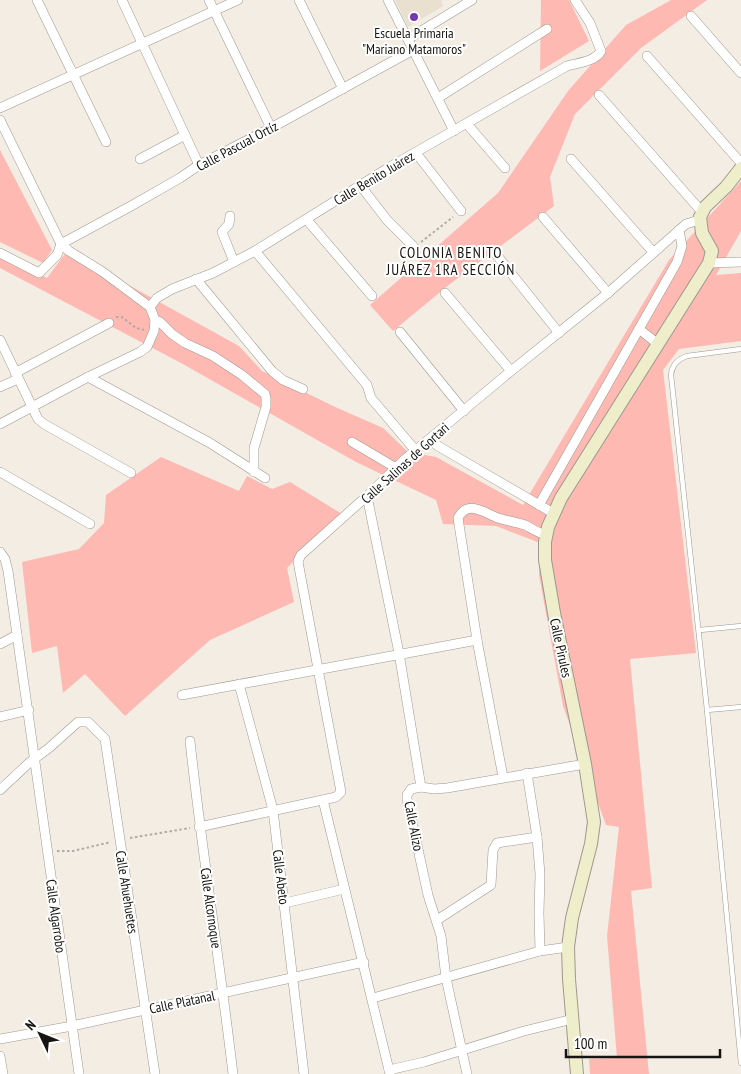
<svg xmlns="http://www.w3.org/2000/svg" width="741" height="1074" viewBox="0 0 741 1074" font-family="'PT Sans Narrow',sans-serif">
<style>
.built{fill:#eae0d0}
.green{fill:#feb9b2}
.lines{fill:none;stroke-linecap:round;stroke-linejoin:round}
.lane-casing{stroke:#9e9890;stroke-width:5.5}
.street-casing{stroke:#9e9890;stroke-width:10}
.secondary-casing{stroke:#9e9890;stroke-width:14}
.path{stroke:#b0aba4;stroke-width:2;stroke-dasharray:2.5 2.5;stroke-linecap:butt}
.lane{stroke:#fff;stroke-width:4.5}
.street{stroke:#fff;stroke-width:9}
.secondary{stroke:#eeeeca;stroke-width:12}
.poi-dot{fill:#7539af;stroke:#fff;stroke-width:2}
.labels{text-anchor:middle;stroke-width:4;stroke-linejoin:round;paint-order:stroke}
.poi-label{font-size:14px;fill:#161511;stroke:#fff}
.street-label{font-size:14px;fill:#161511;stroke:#fff}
.neighbourhood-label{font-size:15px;letter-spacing:1px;fill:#161511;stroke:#fff}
</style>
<rect width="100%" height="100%" fill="#f3ede4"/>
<path class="built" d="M395,0H441L443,6L408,27Z"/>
<g class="green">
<path d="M541,0H569L589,41L540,71Z"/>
<path d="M671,0H707L641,48L575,114L550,177L554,206L450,284L393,331L370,305L498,193L568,91L626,25Z"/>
<path d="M0,150L52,250L43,263L0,242Z"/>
<path d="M741,181V231L716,275L741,273V341L679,349L663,370L696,653L630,659L652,888L631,891L649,1074H590L589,1059L617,1058L607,936L619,827L606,825L563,706L539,575L540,543L496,526L443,524L436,500L356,462L181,363L0,268V254L47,278L67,251L239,346L262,371L333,406L383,428L408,452L436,457L523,505L669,260Z"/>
<path d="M161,457L239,491L247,476L272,489L290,482L342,514L287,568L294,602L210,640L125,716L85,674L63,693L57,646L32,653L22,562L79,549L104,523L106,495Z"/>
</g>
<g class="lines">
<defs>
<g id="lane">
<path d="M700,630L741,626"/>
<path d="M741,707L707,710L741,1063"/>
<path d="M707,710L671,375C672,365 678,359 687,356L741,349"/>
</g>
<g id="street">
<path d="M37,0L106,142"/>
<path d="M122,0L199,165"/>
<path d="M209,0L271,128"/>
<path d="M299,0L343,89"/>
<path d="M388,0L454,131"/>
<path d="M691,16L741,73"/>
<path d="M408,39L472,0"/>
<path d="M647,56L741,163"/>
<path d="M599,95L702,212"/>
<path d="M438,98L547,29"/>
<path d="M0,108L238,0"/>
<path d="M0,120L61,244L69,251L103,272L150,307L155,320L154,331L147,347L140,352L88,377L0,424"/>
<path d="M467,124L505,168"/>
<path d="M416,153L461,211"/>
<path d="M140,159L185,135"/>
<path d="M571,159L653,252"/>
<path d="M360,185L387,220L414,247"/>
<path d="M230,216L229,224L222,232L234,262"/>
<path d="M543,217L608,293"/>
<path d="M307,220L372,296"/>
<path d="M61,244L131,206L180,178L199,165L271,128L413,50"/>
<path d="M255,251L367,385L371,398L416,451"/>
<path d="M0,253L39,273L57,255L61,244"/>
<path d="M495,253L559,333"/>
<path d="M709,263L741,262"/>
<path d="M196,279L272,371L283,380L303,389"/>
<path d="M445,293L511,371"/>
<path d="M150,307L157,298L172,289L213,273L255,251L388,168L567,66C577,63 595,62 601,51L590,23L575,0"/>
<path d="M155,320L160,322L172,334L185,343L213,356L242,375L265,394L266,398V407L254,448V472"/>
<path d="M639,329L658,344"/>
<path d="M400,332L464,411"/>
<path d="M0,340L38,419L44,424L131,473"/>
<path d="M15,373L109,323"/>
<path d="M88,377L210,443L265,478"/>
<path d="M0,387L18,379"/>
<path d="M430,439L438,446L553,513"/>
<path d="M352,442L396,468"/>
<path d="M0,472L90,524"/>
<path d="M367,496L399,653L421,787L411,789L407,795V799L428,895L441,936L446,978L467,1074"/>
<path d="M539,505L677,262L682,246L679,230"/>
<path d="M0,552L5,559L8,571L79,1074"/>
<path d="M0,644L17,635"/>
<path d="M239,684L273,810L304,1074"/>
<path d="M182,695L477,640"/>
<path d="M0,717L29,710"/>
<path d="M190,741C202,853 220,963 233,1074"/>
<path d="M527,773L537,837L540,874L539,913L540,951"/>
<path d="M503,777L477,640L458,518C468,499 484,513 498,518C507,521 516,522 525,525C532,528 538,534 546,534"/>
<path d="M421,787L434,789L447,788L585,764"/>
<path d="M0,790L30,762L49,748L78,722H88L105,739L155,1074"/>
<path d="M323,800L390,1074"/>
<path d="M199,827L336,797L341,792L299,567L298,561L301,555L367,496L404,460L511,371L608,293L686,224L699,220"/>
<path d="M285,903L344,889"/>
<path d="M437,920L491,885L493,850L497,843L537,837"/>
<path d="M373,998L540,951L568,947"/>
<path d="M0,1039L72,1026L364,962"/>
<path d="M0,1056L3,1074"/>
<path d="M389,1070L424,1062L524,1031L573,1019"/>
</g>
<path id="secondary" d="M577,1074L569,979L568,947L572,918L591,844L594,822L585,764L554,613L545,560V542L548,527L561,498L709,263L712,251L702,233L700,217L705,207L726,187L741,168"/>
</defs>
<use href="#lane" class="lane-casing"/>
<use href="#street" class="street-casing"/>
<use href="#secondary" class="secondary-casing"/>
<g class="path">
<path d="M421,242L453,217"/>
<path d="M116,317H122L136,328L144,330"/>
<path d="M130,838L190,828"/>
<path d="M57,851H73L111,842"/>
</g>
<use href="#lane" class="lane"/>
<use href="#street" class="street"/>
<use href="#secondary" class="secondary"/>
</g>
<circle class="poi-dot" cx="414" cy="17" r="5"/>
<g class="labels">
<g class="poi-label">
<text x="414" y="38">Escuela Primaria<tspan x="414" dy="16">"Mariano Matamoros"</tspan></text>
</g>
<g class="street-label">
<text transform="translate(237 146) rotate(-28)" y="5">Calle Pascual Ortíz</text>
<text transform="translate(374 178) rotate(-31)" y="5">Calle Benito Juárez</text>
<text transform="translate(405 463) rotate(-42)" y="5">Calle Salinas de Gortari</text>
<text transform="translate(561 648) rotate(78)" y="5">Calle Pirules</text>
<text transform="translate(414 826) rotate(79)" y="5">Calle Alizo</text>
<text transform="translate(281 877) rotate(83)" y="5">Calle Abeto</text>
<text transform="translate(127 892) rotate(81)" y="5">Calle Ahuehuetes</text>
<text transform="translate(211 908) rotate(82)" y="5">Calle Alcornoque</text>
<text transform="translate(56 916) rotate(82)" y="5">Calle Algarrobo</text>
<text transform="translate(182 1002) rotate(-12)" y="5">Calle Platanal</text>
</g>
<g class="neighbourhood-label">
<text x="451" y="258">COLONIA BENITO<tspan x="451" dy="17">JUÁREZ 1RA SECCIÓN</tspan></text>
</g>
</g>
<g transform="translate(40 1034) rotate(313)" stroke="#ffffff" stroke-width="4" paint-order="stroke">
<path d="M0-4L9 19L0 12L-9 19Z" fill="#161511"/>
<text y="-8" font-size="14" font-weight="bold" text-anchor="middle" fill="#161511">N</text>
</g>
<path d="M566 1049v8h154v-8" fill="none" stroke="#161511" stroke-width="2.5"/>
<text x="574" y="1049" font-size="15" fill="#161511" stroke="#ffffff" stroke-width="4" paint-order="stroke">100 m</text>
</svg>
